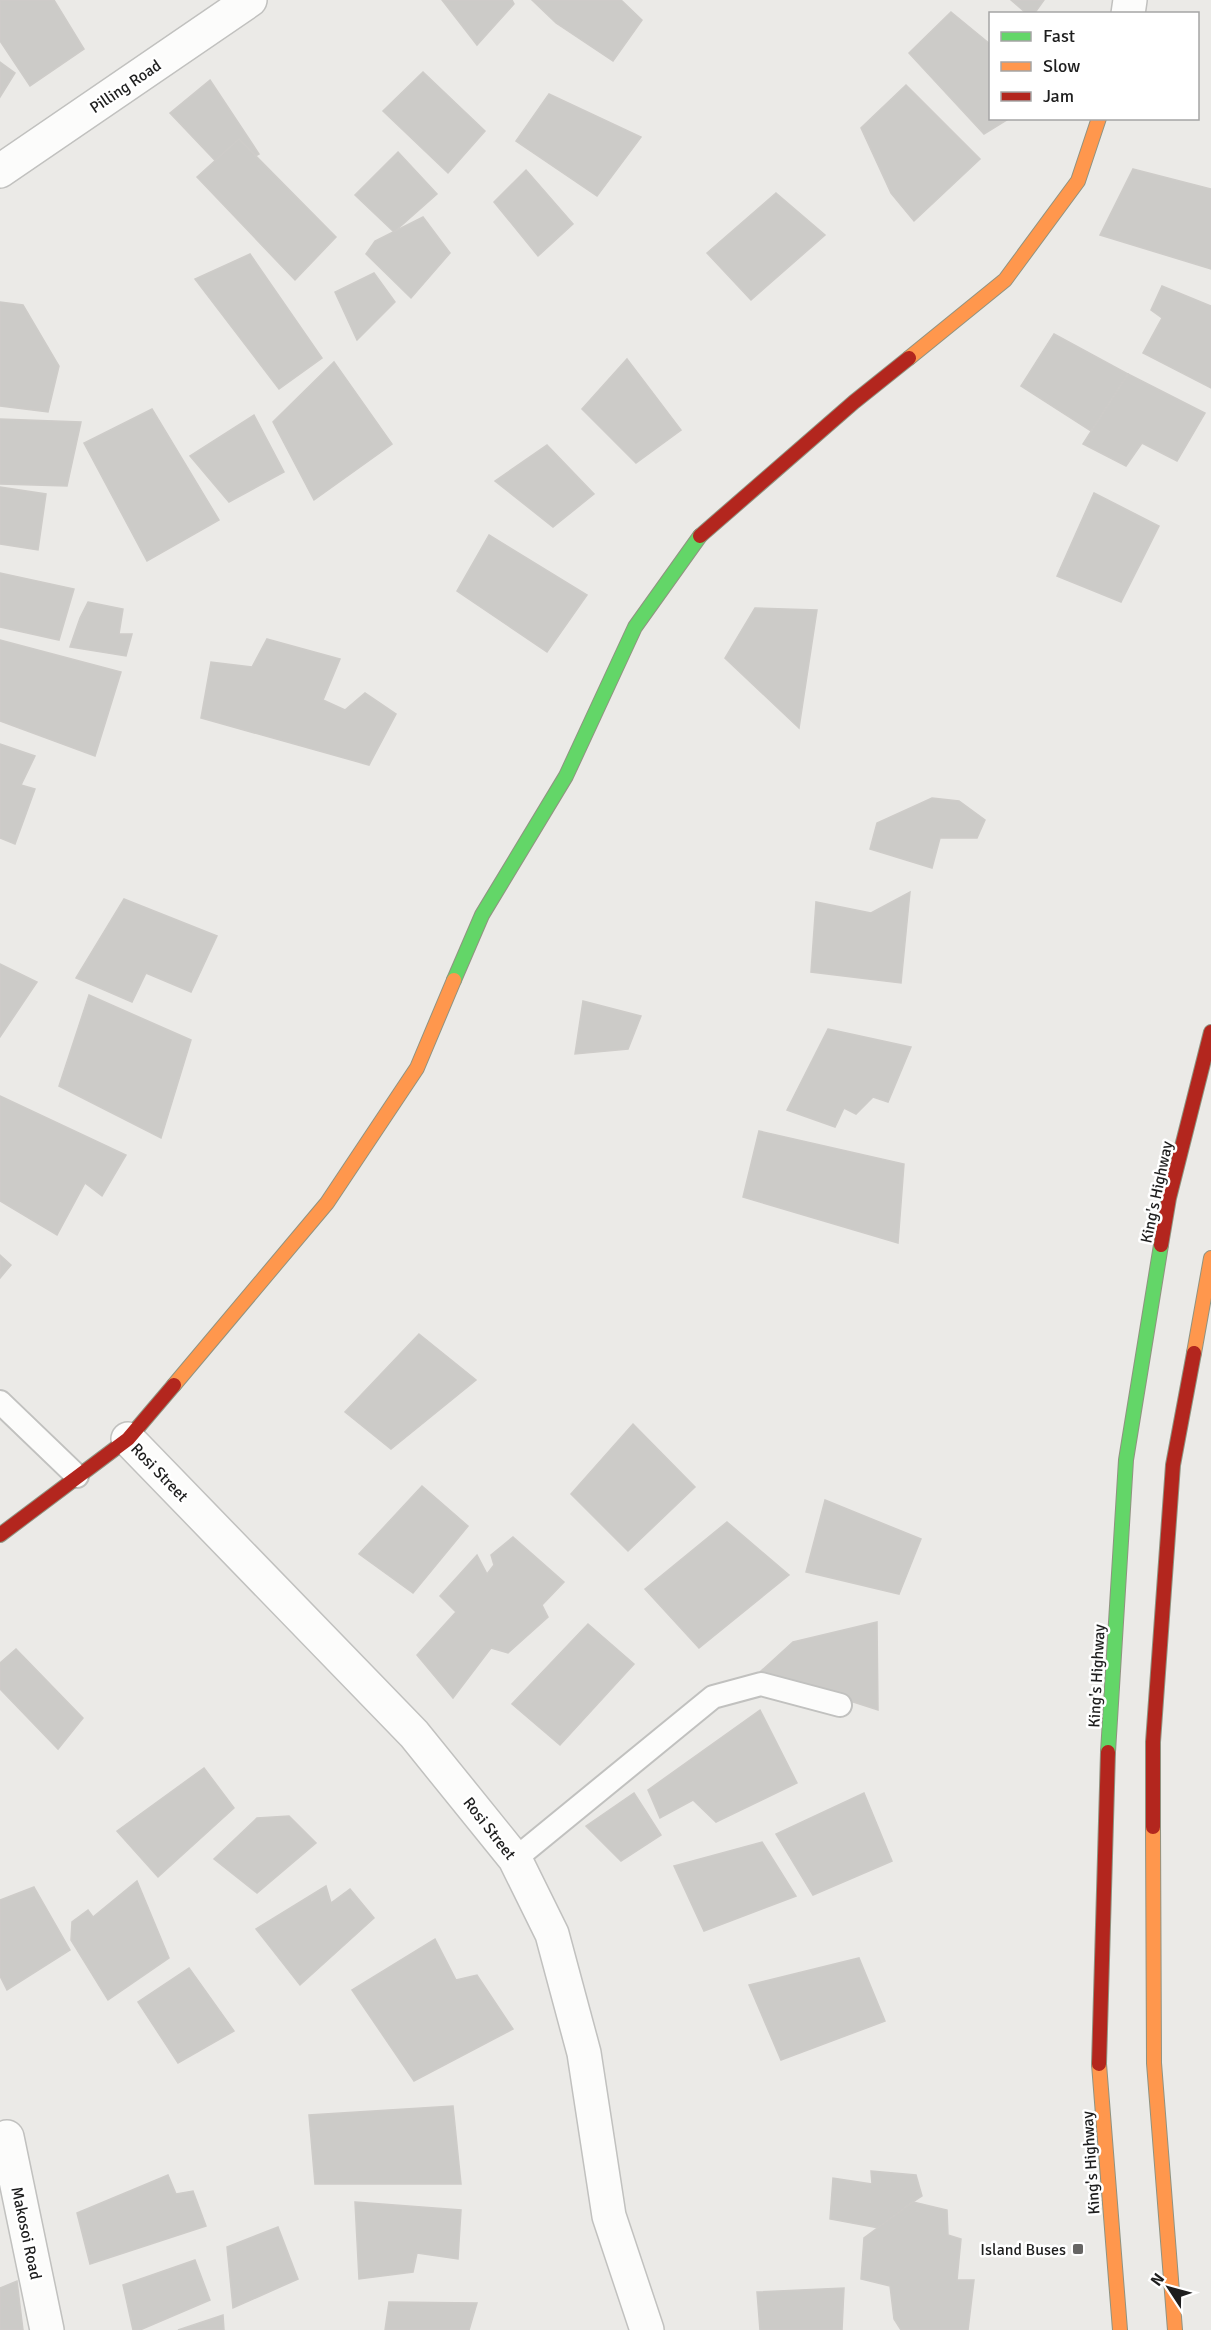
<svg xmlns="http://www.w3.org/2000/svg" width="1211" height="2330" viewBox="0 0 1211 2330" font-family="Signika,sans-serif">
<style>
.building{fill:#cccbc8;stroke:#ceccc9;stroke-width:1.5}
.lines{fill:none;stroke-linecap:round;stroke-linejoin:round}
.lane-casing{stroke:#c1c1bf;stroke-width:26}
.street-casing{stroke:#c1c1bf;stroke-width:36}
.fast-casing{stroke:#909381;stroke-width:16}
.slow-casing{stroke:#909381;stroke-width:16}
.jam-casing{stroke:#909381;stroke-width:16}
.lane{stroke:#fcfcfb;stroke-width:22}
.street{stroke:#fcfcfb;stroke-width:33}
.fast{stroke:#63d668;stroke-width:14}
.slow{stroke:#ff974d;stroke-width:14}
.jam{stroke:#b3261e;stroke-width:14}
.poi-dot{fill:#666564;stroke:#fff;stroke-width:2}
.labels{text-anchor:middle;stroke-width:5;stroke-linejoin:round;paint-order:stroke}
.street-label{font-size:16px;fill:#1e1e1e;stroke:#fff}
.poi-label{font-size:16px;fill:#1e1e1e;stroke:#fff;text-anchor:end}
</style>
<rect width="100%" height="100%" fill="#ebeae7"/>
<g class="building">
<path d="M0,0H54L84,49L30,86L0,41Z"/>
<path d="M442,0H512L514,4L477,45Z"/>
<path d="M532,0H621L642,20L613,61L556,23Z"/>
<path d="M1011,0H1044L1034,14H1027Z"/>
<path d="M951,12L990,44V118H1010L984,134L909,53Z"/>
<path d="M0,62L15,73L0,97Z"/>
<path d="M423,72L485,131L448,173L383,111Z"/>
<path d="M210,80L259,154L227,173L170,113Z"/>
<path d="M906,85L980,159L914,221L891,193L861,128Z"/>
<path d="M549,94L641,137L597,196L516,141Z"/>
<path d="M239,139L336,237L295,280L197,177Z"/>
<path d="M398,152L437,194L394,232L355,195Z"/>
<path d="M1133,169L1211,189V269L1100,235Z"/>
<path d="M526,170L573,224L538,256L494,202Z"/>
<path d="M776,193L825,235L751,300L707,253Z"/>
<path d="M423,217L450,253L411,298L366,254L375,241Z"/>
<path d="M250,254L322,358L279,389L195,279Z"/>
<path d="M374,273L395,302L357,340L335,292Z"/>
<path d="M1162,286L1211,306V388L1143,353L1162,318L1151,310Z"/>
<path d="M0,302L23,305L59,366L48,412L0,406Z"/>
<path d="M1054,334L1128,374L1091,431L1021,386Z"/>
<path d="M627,359L681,430L636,463L582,409Z"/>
<path d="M334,362L392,444L314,500L273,422Z"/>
<path d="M1128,374L1205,413L1177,461L1142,443L1126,466L1083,444Z"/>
<path d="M152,409L219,520L147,561L84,443Z"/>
<path d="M254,415L284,472L229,502L190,456Z"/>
<path d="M0,419L81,422L67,486L0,484Z"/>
<path d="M547,445L594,494L553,527L495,481Z"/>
<path d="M0,487L46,494L38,550L0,544Z"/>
<path d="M1094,493L1159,526L1121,602L1057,576Z"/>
<path d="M489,535L587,595L547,652L457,591Z"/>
<path d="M0,573L74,589L59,640L0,627Z"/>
<path d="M88,602L123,609L119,634H132L126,656L70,647L80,618Z"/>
<path d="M755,608L817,610L799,728L725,658Z"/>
<path d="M267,639L340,659L323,700L345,710L365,693L396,714L369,765L201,718L211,662L252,667Z"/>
<path d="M0,640L121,672L95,756L0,721Z"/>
<path d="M0,744L35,756L21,785L35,789L15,844L0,838Z"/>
<path d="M932,798L959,801L985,820L977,838H940L932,868L870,849L877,823Z"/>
<path d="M910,892L901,983L811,972L816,902L871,913Z"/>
<path d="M124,899L217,936L191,992L146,973L132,1002L76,978Z"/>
<path d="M0,964L37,982L0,1037Z"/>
<path d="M89,995L191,1040L161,1138L59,1086Z"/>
<path d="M583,1001L641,1016L628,1049L575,1054Z"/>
<path d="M828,1029L911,1047L888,1102L873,1097L856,1114L844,1108L835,1127L787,1110Z"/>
<path d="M0,1096L126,1155L102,1196L85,1183L57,1235L0,1201Z"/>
<path d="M759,1131L904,1164L898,1243L743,1197Z"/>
<path d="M0,1255L11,1265L0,1278Z"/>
<path d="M419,1334L476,1380L391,1449L345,1412Z"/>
<path d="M633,1424L695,1487L628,1551L571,1494Z"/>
<path d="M422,1486L468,1526L413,1593L359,1554Z"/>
<path d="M825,1500L921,1539L899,1594L806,1572Z"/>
<path d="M727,1522L789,1575L699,1648L645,1589Z"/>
<path d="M513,1537L564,1582L542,1605L548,1617L508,1653L491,1648L453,1698L417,1655L456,1612L440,1596L477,1555L487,1574L494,1565L491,1555Z"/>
<path d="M877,1622L878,1710L760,1672L793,1642Z"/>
<path d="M588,1624L634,1664L560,1745L512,1704Z"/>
<path d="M16,1649L83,1718L58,1749L0,1689V1663Z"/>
<path d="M760,1710L797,1783L716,1822L693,1800L660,1818L648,1790Z"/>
<path d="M204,1768L234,1808L158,1877L117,1831Z"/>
<path d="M634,1793L661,1835L621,1861L586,1826Z"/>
<path d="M864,1793L892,1861L813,1895L776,1834Z"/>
<path d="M289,1816L316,1843L257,1893L214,1859L257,1818Z"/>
<path d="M762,1842L796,1896L704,1931L674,1866Z"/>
<path d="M137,1881L169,1958L108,2000L71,1940L72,1922L88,1910L93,1917Z"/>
<path d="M326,1886L331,1903L350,1889L374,1918L300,1985L256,1929Z"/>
<path d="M34,1887L70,1950L7,1990L0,1976V1900Z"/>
<path d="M435,1939L456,1980L477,1975L513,2029L414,2081L352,1990Z"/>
<path d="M859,1958L885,2021L781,2060L749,1985Z"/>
<path d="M189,1968L234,2031L178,2063L138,2002Z"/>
<path d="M453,2106L461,2184H315L309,2115Z"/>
<path d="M871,2171L916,2175L922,2196L905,2207L901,2232L830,2219L833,2178L872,2184Z"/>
<path d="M168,2175L176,2194L193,2191L206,2226L90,2264L77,2213Z"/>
<path d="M355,2202L461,2210L458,2259L417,2253L413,2272L359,2279Z"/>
<path d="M913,2202L947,2210L948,2235L961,2239L957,2280H974L968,2330H901L894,2319L890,2286L861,2279L864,2238Z"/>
<path d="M278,2227L298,2279L233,2308L227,2247Z"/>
<path d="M195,2260L210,2300L140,2330H133L123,2285Z"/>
<path d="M17,2281L23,2330H0V2288Z"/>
<path d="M844,2288L842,2330H760L757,2292Z"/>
<path d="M389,2302L477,2303L469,2330H385Z"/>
<path d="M223,2315L224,2330H178Z"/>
</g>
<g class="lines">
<defs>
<g id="lane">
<path d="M0,1402L77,1476"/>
<path d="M515,1859L713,1697L761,1684L840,1705"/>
</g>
<g id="street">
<path d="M1128,14L1130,0"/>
<path d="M0,171L250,0"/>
<path d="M128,1439L414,1734L515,1859L552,1934L584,2053L609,2216L647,2330"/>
<path d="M7,2137L47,2330"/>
</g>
<g id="fast">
<path d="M454,980L482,915L566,776L635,627L700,536"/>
<path d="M1108,1752L1126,1460L1161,1245"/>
</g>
<g id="slow">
<path d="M909,358L1005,280L1078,181L1099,118"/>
<path d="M1194,1353L1211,1258"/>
<path d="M174,1385L327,1203L417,1068L454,980"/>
<path d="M1153,1827L1154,2063L1175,2330"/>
<path d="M1099,2064L1120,2330"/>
</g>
<g id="jam">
<path d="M700,536L854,402L909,358"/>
<path d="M1161,1245L1169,1198L1211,1032"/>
<path d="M0,1535L128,1439L174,1385"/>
<path d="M1153,1827V1742L1173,1465L1194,1353"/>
<path d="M1099,2064L1108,1752"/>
</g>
</defs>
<use href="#lane" class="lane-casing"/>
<use href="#street" class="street-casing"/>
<use href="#fast" class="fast-casing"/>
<use href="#slow" class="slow-casing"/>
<use href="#jam" class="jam-casing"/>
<use href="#lane" class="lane"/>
<use href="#street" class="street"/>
<use href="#fast" class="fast"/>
<use href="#slow" class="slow"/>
<use href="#jam" class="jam"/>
</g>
<rect class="poi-dot" x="1072" y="2243" width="12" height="12" rx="3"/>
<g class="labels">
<g class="street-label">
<text transform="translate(125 86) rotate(-34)" y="6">Pilling Road</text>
<text transform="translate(1156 1192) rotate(-78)" y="6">King's Highway</text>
<text transform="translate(160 1472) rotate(46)" y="6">Rosi Street</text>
<text transform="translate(1096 1676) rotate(-87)" y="6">King's Highway</text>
<text transform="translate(490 1828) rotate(52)" y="6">Rosi Street</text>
<text transform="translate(1090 2163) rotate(-94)" y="6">King's Highway</text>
<text transform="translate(27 2233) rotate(78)" y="6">Makosoi Road</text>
</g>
<g class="poi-label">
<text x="1066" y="2255">Island Buses</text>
</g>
</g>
<rect x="989" y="12" width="210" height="108" fill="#ffffff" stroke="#a5a5a5" stroke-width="1.5"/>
<rect x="1001" y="32" width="30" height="9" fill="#63d668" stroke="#a5a5a5" stroke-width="1.5"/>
<text x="1043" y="42" font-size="18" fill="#1e1e1e">Fast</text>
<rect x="1001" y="62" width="30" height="9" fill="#ff974d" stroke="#a5a5a5" stroke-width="1.5"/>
<text x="1043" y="72" font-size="18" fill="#1e1e1e">Slow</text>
<rect x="1001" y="92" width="30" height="9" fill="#b3261e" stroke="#a5a5a5" stroke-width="1.5"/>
<text x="1043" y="102" font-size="18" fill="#1e1e1e">Jam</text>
<g transform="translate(1169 2288) rotate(306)" stroke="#ffffff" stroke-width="4.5" paint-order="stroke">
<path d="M0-4.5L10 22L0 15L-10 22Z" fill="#1e1e1e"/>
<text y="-9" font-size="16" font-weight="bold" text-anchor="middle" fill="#1e1e1e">N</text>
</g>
</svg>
